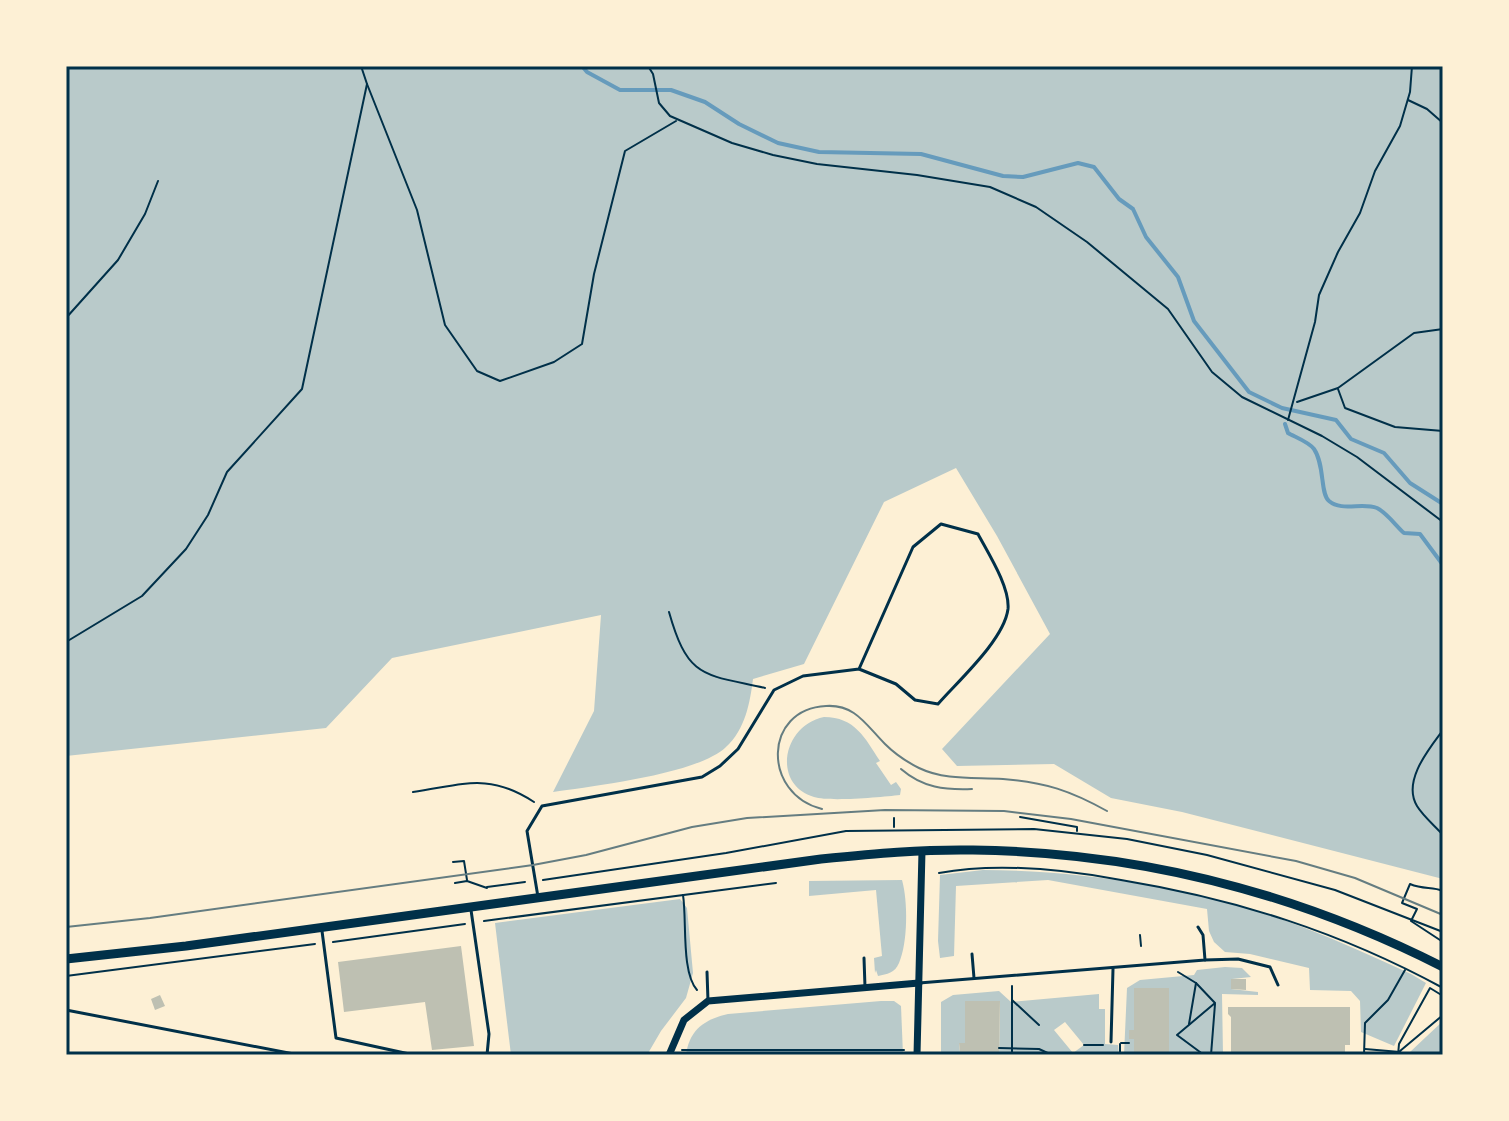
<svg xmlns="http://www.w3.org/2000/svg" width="1509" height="1121" viewBox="0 0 1509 1121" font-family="'Noto Sans',sans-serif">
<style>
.green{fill:#b9caca;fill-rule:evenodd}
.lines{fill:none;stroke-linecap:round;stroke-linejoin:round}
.stream{stroke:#669bbc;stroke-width:4}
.building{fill:#bec0b2}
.path{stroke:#003049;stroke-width:2}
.service{stroke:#003049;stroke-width:3}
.minor{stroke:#003049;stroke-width:7}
.secondary{stroke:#003049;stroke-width:9}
.tram{stroke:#657d81;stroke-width:2}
.neatline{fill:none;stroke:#003049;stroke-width:3}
</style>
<rect width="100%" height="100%" fill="#fdf0d5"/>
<g class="green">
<path d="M66,66H1443V879L1182,812L1111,798L1054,764L957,766L942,749L1050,634L997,536L956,468L884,502L804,664L753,679C750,703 745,730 726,747C698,774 594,786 553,792L594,711L601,615L392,658L326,728L66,756Z"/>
<path d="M824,717C855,717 865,738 880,761L876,763L891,785L896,782L901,789L900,795C882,797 830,802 814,797C771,784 783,725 824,717Z"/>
<path d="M983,870C1086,870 1208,890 1305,928C1341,942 1376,958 1411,974L1426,983L1394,1046L1361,1032L1360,1001L1351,991L1310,990L1309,968L1250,954L1225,952L1214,942L1209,931L1207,909L1048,880L956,886L954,956L940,958L938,941L940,875Z"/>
<path d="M902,880C908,901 908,943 899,963C895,973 887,974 878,976L876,970L875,973L874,958L882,956L876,890L809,896V881Z"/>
<path d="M680,899L687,908L693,973L686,998L661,1031L647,1055H511L495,923Z"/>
<path d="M1225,967L1242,968L1251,977L1232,979L1231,989L1258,992V995L1222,994L1223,1055H1169L1134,1030L1129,1031V1038L1134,1039V1055H1124L1127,988L1140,980L1194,975L1197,970Z"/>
<path d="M999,991L1011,1002L1099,994V1009H1105V1044L1118,1045L1119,1055H999L1000,1001H966L965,1043H959L960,1052H965V1055H941V1002L953,995ZM1065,1022L1084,1045L1073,1053L1054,1030Z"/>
<path d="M881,1001H894L901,1006L903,1055H686C689,1030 705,1019 728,1014Z"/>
<path d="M1443,1021V1055H1402L1410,1052Z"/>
</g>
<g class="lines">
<g class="stream">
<path d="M582,66L587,72L620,90H671L705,102L739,124L778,143L819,152L921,154L1003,176L1023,177L1078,163L1094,167L1119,199L1133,209L1146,237L1178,277L1194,321L1249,392L1282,408L1336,420L1351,439L1384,453L1410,483L1443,504"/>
<path d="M1285,424L1288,433C1295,437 1309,442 1314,449C1325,465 1320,494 1329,501C1342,512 1362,502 1377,508C1387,513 1396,526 1404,533L1420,534L1443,565"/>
</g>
</g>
<g class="building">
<path d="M461,946L474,1046L432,1050L425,1002L344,1012L338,962Z"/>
<path d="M1231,979H1246V990L1231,989Z"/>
<path d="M1134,988H1169V1055H1134V1039H1129V1030H1134Z"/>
<path d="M160,995L165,1006L155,1010L151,999Z"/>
<path d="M965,1001H1000L999,1055H965V1052H960L959,1043H965Z"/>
<path d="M1228,1007H1350V1045H1345V1055H1231V1017L1228,1014Z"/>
</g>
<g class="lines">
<g class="path">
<path d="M648,66L653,74L659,103L670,116L732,143L773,155L817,164L917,175L990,187L1036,207L1087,242L1168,309L1212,372L1242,397L1322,436L1357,457L1443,522"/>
<path d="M367,84L417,210L445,325L477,371L500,381L554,362L582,344L594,274L625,151L676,121"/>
<path d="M1408,100L1427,109L1443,123"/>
<path d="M66,318L118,260L145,214L158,181"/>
<path d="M1338,389L1345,408L1395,427L1443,431"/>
<path d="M1297,402L1338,388L1414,333L1443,329"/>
<path d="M1288,420L1315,322L1319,295L1338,252L1360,213L1375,171L1400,126L1410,92L1412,66"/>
<path d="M669,612C688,679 703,674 765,688"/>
<path d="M66,642L142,596L186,549L208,515L227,472L302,389L367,84L361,66"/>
<path d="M1443,730C1429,749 1402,781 1417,806C1423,816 1435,826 1443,835"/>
<path d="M413,792C463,785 488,772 534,802"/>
<path d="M1020,817L1077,827V831"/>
<path d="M894,818V827"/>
<path d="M453,862L464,861L467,880"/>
<path d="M939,873C998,862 1062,869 1121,880C1236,899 1340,932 1443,988"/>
<path d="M543,880L726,853L846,831L1034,829L1127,839L1207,855L1335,890L1443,932"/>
<path d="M455,883L467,881L487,888"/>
<path d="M487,887L525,882"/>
<path d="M1443,891C1432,886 1424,890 1410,884L1402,903L1417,909L1411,921L1443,942"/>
<path d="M683,895C687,920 681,972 697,990"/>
<path d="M484,921L776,883"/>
<path d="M1140,935L1141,946"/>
<path d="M333,942L465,924"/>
<path d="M1178,972L1196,983L1215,1003L1177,1035L1204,1055"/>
<path d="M66,976L315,944"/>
<path d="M1012,986V1055"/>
<path d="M1012,1000L1039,1025"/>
<path d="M1189,1024L1196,983"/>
<path d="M1121,1043H1129"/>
<path d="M1120,1044V1055"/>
<path d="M1084,1045H1103"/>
<path d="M999,1048L1039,1049L1052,1055"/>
<path d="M1365,1049L1400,1052L1405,1055"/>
<path d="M682,1050H904"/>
<path d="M1400,1051L1443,1015"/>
<path d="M1211,1055L1215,1004"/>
<path d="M1364,1055L1365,1023L1388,1000L1405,970"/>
<path d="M1398,1055L1399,1044L1430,988L1443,996"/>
</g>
<g class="service">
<path d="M538,897L527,831L542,806L702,777L720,766L738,749L774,690L803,676L859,669L896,684L915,700L938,704C958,681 1004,640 1008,609C1010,587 988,553 978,534L941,524L913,547L859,669"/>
<path d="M471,910L489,1034L487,1055"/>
<path d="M322,931L336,1038L414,1055"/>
<path d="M972,954L974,978"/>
<path d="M864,958L865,987"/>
<path d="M1205,960L1238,959L1270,967L1278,985"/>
<path d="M707,972L708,1001"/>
<path d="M919,983L1205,960L1203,935L1198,927"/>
<path d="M66,1010L299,1055"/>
<path d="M1111,1042L1113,969"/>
</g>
<g class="minor">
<path d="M669,1055L684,1020L708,1001L919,983"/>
<path d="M917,1055L922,851"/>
</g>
<path class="secondary" d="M66,959L186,946L821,859C872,854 923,849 973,850C1138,852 1297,893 1443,967"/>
<g class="tram">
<path d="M901,769C923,788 945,790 972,789"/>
<path d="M822,809C762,794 763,709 826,706C855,704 866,725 885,744C894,753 907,762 919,768C946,781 975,777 1003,779C1045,782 1071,791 1107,811"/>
<path d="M66,927L150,918L533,865L586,855L692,827L747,818L885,810L1004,811L1071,819L1296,861L1355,878L1443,915"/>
</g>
</g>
<rect width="1509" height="1121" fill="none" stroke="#fdf0d5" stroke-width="136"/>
<rect x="68" y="68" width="1373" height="985" class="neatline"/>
</svg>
